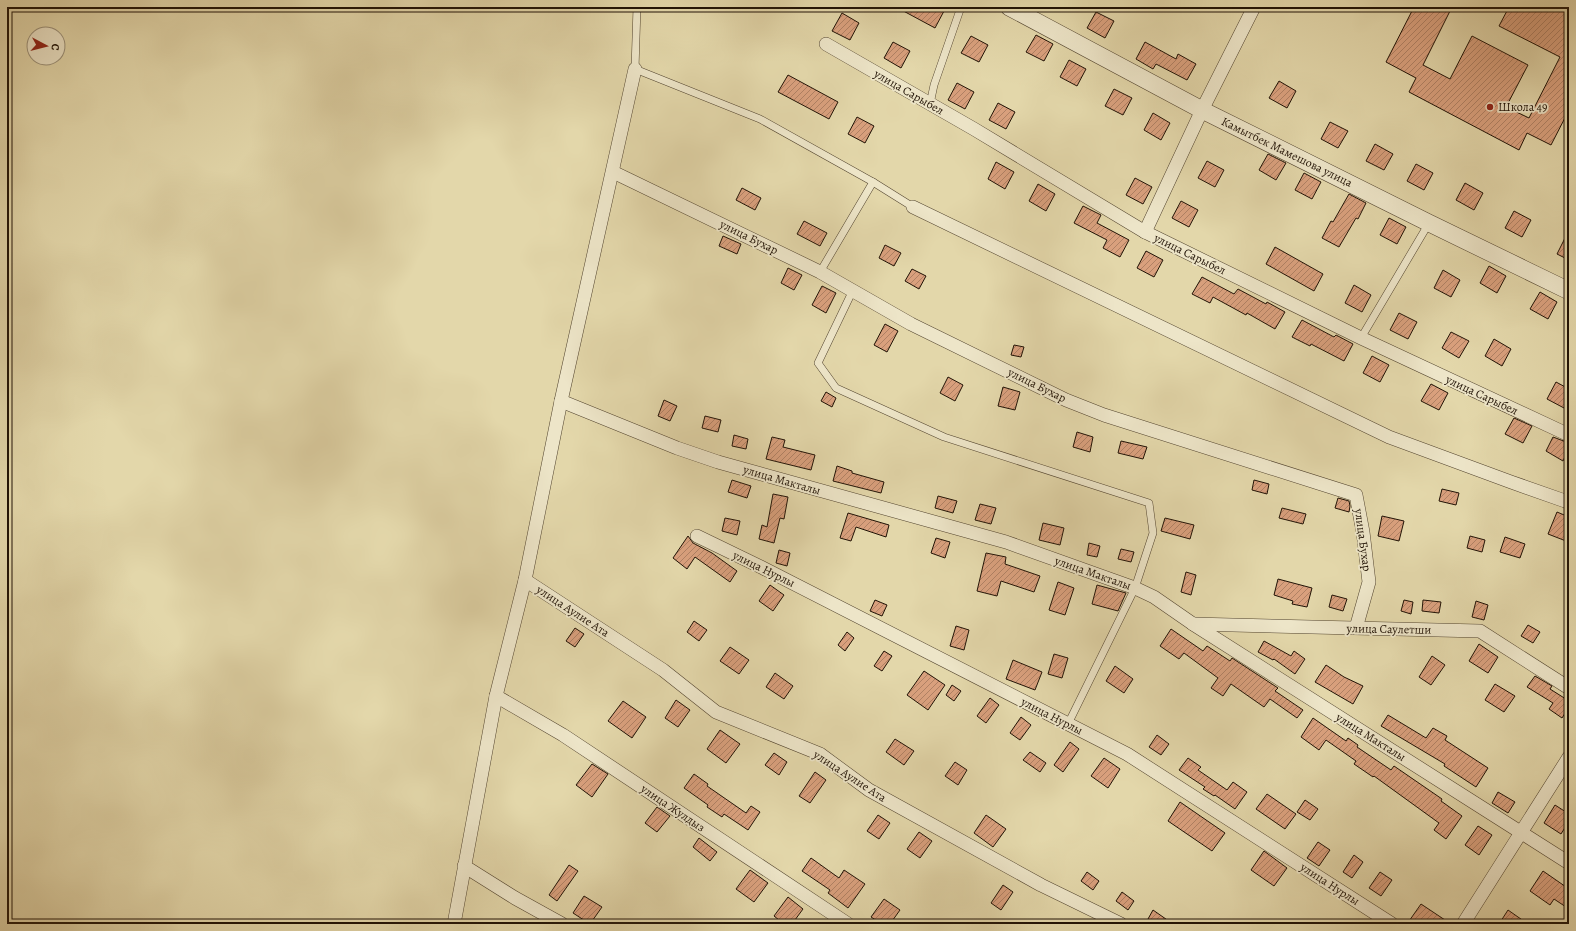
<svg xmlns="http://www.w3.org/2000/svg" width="1576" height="931" viewBox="0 0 1576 931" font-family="Alegreya,serif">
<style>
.building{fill:url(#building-hatch);stroke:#211306}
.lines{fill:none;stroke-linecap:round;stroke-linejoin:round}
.service-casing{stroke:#52442f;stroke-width:8}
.minor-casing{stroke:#52442f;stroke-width:14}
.tertiary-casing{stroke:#52442f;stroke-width:18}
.service{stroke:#ede5c8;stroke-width:7}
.minor{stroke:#ede5c8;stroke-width:13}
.tertiary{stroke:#ede5c8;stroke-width:17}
.poi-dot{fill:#8f2418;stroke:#ede5c8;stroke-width:1.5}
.labels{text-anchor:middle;stroke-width:3.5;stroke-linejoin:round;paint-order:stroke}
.street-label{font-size:12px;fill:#211306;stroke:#ede5c8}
.poi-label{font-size:12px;fill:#211306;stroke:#ede5c8;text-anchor:start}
</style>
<defs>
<pattern id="building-hatch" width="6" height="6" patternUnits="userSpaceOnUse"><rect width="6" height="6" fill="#d9a07d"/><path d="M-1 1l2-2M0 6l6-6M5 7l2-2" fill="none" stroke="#b08164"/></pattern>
</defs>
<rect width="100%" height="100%" fill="#e3d7aa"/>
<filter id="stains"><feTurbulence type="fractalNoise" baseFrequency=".005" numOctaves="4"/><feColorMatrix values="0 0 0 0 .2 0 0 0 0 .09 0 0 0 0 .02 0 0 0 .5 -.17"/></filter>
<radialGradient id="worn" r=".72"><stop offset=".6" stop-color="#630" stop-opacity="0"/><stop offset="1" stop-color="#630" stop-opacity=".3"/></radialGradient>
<g class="building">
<path d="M896,7H937L944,11L935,28Z"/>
<path d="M1414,7H1452L1423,65L1450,79L1472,36L1528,65L1506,107L1529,118L1560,57L1499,26L1509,7H1559L1569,12V110L1551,145L1527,133L1519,150L1409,92L1416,78L1386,62Z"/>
<path d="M1096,12L1114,21L1105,38L1087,28Z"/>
<path d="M842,13L859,23L850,40L832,31Z"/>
<path d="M1036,35L1053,44L1044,61L1026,52Z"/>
<path d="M971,36L988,45L979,62L961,53Z"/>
<path d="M893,42L910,51L901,68L884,58Z"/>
<path d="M1145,42L1176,59L1178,54L1196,64L1187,80L1156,64L1153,69L1136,59Z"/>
<path d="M1069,60L1086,69L1077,86L1060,77Z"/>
<path d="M788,75L838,102L829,119L778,92Z"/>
<path d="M1279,81L1296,91L1287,108L1269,98Z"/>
<path d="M957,83L974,92L965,109L948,100Z"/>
<path d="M1114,89L1132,98L1123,115L1105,106Z"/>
<path d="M998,103L1015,112L1006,129L989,120Z"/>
<path d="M1153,113L1170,123L1161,140L1144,130Z"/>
<path d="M857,117L874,126L865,143L848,134Z"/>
<path d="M1330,122L1348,131L1338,148L1321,139Z"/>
<path d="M1375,144L1393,154L1384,170L1366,161Z"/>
<path d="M1268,154L1286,163L1276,180L1259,170Z"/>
<path d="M1207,161L1224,170L1215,187L1198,178Z"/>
<path d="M996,162L1014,172L1005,189L988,179Z"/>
<path d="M1416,164L1433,173L1424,190L1407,181Z"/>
<path d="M1304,173L1321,182L1312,199L1295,190Z"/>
<path d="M1135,178L1152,187L1143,204L1126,195Z"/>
<path d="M1465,183L1483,193L1474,210L1456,200Z"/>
<path d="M1038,184L1055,194L1046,211L1029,201Z"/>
<path d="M742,188L761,198L755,210L736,200Z"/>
<path d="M1349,194L1366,203L1358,219L1356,218L1339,247L1322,238L1331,221L1333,222Z"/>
<path d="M1181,201L1198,210L1189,227L1172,218Z"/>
<path d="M1083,206L1101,215L1097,223L1129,240L1120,257L1103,248L1107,240L1074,223Z"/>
<path d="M1514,211L1531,220L1522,237L1505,228Z"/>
<path d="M1389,218L1406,227L1397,244L1380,235Z"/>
<path d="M804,221L827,233L820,246L797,234Z"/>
<path d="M1569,230V260L1557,254Z"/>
<path d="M723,236L741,244L737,254L719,246Z"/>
<path d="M885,245L901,253L894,266L879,258Z"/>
<path d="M1275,247L1323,274L1314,291L1266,264Z"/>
<path d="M1146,251L1163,260L1154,277L1137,268Z"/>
<path d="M1489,266L1506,276L1497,293L1480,283Z"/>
<path d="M788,268L802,275L794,290L781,283Z"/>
<path d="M912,269L926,276L919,289L905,281Z"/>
<path d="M1443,270L1460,280L1451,297L1434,288Z"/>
<path d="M1202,277L1234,294L1238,289L1266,304L1267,302L1285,312L1275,329L1247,313L1246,315L1213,297L1210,303L1192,294Z"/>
<path d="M1354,285L1371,295L1362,312L1345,303Z"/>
<path d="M822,286L836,293L826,313L812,305Z"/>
<path d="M1540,292L1557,302L1548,319L1530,309Z"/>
<path d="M1399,313L1417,322L1408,339L1390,330Z"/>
<path d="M1302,320L1334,337L1336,335L1353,344L1344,361L1311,344L1310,346L1292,337Z"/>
<path d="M885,324L898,331L887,352L874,345Z"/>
<path d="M1451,332L1469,341L1459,358L1442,348Z"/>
<path d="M1494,339L1511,349L1502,366L1485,356Z"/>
<path d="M1014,345L1024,347L1021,357L1011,355Z"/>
<path d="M1372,356L1389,365L1380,382L1363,373Z"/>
<path d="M948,377L963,385L955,401L940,393Z"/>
<path d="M1556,382L1569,389V400L1564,408L1547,399Z"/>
<path d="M1431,384L1448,393L1439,410L1421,401Z"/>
<path d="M1003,387L1020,392L1015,410L998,406Z"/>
<path d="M826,392L836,398L832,407L821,401Z"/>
<path d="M664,400L677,406L670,421L658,416Z"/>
<path d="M705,416L721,420L718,432L702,428Z"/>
<path d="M1514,418L1532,426L1523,443L1505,434Z"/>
<path d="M1077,432L1093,437L1090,452L1073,447Z"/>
<path d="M734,435L748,439L746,449L732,446Z"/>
<path d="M772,437L785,440L783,447L815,455L811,470L766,459Z"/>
<path d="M1553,437L1569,443V449L1563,461L1546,451Z"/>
<path d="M1121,441L1147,447L1143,459L1118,453Z"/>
<path d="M837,466L852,471V473L884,482L881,493L833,481Z"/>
<path d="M732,480L751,486L747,498L728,492Z"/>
<path d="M1254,480L1269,484L1267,494L1252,490Z"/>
<path d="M1442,489L1459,493L1456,505L1439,501Z"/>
<path d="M773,494L788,497L784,519L780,518L774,543L759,539L762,525L767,527Z"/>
<path d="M938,496L957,501L953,513L935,508Z"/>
<path d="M1338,498L1349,501L1350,506L1349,512L1335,508Z"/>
<path d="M980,504L996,508L991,524L975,520Z"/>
<path d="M1282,508L1306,514L1303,524L1279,518Z"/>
<path d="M1557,512L1569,517V533L1566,541L1548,534Z"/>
<path d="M848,513L889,525L886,537L856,527L851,541L840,538Z"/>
<path d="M1382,516L1404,521L1399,541L1378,536Z"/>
<path d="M725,518L740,521L737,535L722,531Z"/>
<path d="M1165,518L1194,525L1190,539L1161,531Z"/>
<path d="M1043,523L1064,528L1060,545L1039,540Z"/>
<path d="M688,536L693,543L712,553L737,571L730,582L695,557L687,569L673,558Z"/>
<path d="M1470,536L1485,540L1482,552L1467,548Z"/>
<path d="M1505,537L1525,544L1520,558L1500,552Z"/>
<path d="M936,538L950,542L945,558L931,553Z"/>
<path d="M1089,543L1100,546L1097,557L1087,555Z"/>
<path d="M1121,549L1134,552L1131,562L1118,559Z"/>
<path d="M779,550L790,553L787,566L776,563Z"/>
<path d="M986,553L1006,557L1005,564L1040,576L1034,592L1001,581L997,596L977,591Z"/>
<path d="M1186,572L1196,575L1191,595L1181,592Z"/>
<path d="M1278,579L1312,588L1307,607L1292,604L1293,601L1274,595Z"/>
<path d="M1058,582L1074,588L1065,615L1049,610Z"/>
<path d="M770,585L784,595L773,611L759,601Z"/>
<path d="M1097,585L1126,593L1118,611L1092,604Z"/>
<path d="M1332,595L1347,599L1343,611L1329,607Z"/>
<path d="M875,600L887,605L882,616L870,611Z"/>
<path d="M1404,600L1413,602L1411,614L1401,611Z"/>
<path d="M1423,600L1441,602L1439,613L1422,611Z"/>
<path d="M1476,601L1488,605L1484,620L1472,617Z"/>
<path d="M694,621L707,630L699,641L687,632Z"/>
<path d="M1528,625L1540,632L1533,643L1521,636Z"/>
<path d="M956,626L969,630L964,650L950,646Z"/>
<path d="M575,628L584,634L575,647L566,641Z"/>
<path d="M1171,629L1203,651L1207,646L1230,661L1232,658L1278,688L1275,691L1303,710L1297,718L1270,699L1264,707L1231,684L1223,696L1211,688L1218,678L1184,653L1179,659L1160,646Z"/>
<path d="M847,632L854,638L845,651L838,645Z"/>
<path d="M1264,641L1291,656L1294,651L1305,659L1295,674L1274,659L1273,660L1258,652Z"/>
<path d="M1479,644L1498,657L1488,673L1469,661Z"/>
<path d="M730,647L749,660L739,674L720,661Z"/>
<path d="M884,651L892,656L882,671L874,666Z"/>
<path d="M1054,654L1068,658L1062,678L1048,674Z"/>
<path d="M1432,656L1445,665L1431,685L1419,677Z"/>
<path d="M1013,660L1042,672L1035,690L1006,679Z"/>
<path d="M1326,665L1344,677L1363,686L1353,704L1315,682Z"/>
<path d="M1115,666L1133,679L1124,693L1106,681Z"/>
<path d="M924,671L945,685L928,710L907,695Z"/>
<path d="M775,673L793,686L784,699L766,687Z"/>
<path d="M1535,676L1552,686L1550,689L1569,701V707L1562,718L1549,709L1553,703L1527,687Z"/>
<path d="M1495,684L1515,696L1504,712L1485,700Z"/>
<path d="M952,685L961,691L954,701L946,695Z"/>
<path d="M990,698L999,705L986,723L977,716Z"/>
<path d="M676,700L690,710L678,727L665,718Z"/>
<path d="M623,701L646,717L632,738L608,721Z"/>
<path d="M1388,715L1426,738L1433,728L1447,736L1445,740L1488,768L1476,787L1444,766L1445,764L1381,726Z"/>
<path d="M1021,717L1031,725L1020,740L1010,733Z"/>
<path d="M1313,718L1346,741L1348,738L1358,745L1357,747L1391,770L1394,766L1442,799L1441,801L1462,816L1446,839L1434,830L1439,823L1374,776L1373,777L1354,764L1356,761L1326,740L1319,750L1301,737Z"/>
<path d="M720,730L740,744L726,763L707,749Z"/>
<path d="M1157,735L1169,744L1161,755L1149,747Z"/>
<path d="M895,739L914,751L904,765L886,752Z"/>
<path d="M1070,742L1079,749L1063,772L1054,765Z"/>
<path d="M1030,752L1046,763L1040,772L1023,760Z"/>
<path d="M774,753L787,762L779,775L765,765Z"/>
<path d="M1104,758L1120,769L1108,788L1091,776Z"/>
<path d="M1188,758L1201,767L1198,770L1227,790L1233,782L1247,792L1235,809L1215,795L1214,796L1203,789L1205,787L1179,770Z"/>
<path d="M955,762L967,770L958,785L945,776Z"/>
<path d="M592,764L608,774L592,797L576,785Z"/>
<path d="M815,772L826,780L810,803L799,796Z"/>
<path d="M694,774L708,784L707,786L746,813L751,806L760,812L748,830L724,814L722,817L707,807L708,805L684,788Z"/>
<path d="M1498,792L1515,802L1508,813L1492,803Z"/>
<path d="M1267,794L1296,814L1285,829L1256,809Z"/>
<path d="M1305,800L1318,809L1310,820L1297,812Z"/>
<path d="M1180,802L1225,833L1212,851L1168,821Z"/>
<path d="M1555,805L1569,814V821L1561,834L1544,823Z"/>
<path d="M657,807L670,816L657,832L645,823Z"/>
<path d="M878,815L890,823L879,839L867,831Z"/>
<path d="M986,815L1006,829L993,847L974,833Z"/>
<path d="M1478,826L1492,835L1479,855L1465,845Z"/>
<path d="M919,832L932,841L920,858L907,849Z"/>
<path d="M699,838L717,852L710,861L693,847Z"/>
<path d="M1318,842L1330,850L1319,866L1307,858Z"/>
<path d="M1264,851L1287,868L1274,886L1251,870Z"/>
<path d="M1354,855L1363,862L1352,878L1343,872Z"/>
<path d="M811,858L839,878L844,870L865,884L848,908L828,893L830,890L802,871Z"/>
<path d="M569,865L578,871L557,901L549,895Z"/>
<path d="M750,870L768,883L754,902L736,889Z"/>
<path d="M1543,871L1569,889V909L1554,899L1550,905L1530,891Z"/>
<path d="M1087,872L1099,881L1093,890L1081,881Z"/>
<path d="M1380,872L1392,880L1381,896L1369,888Z"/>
<path d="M1003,885L1013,892L1001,910L991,903Z"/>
<path d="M1122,892L1134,901L1128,910L1116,901Z"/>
<path d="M584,896L602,907L590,924L573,913Z"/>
<path d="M788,897L803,909L792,924H784L774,916Z"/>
<path d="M884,899L900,910L890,924H882L871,917Z"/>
<path d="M1421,904L1451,924H1407Z"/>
<path d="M1153,910L1173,924H1155L1148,919Z"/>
<path d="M1508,910L1528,924H1499Z"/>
</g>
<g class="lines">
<defs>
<g id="service">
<path d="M637,7L635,69L760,119L873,182L913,207"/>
<path d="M930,104L934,85L961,7"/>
<path d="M820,272L873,182"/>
<path d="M853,290L818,363L836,388L944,437L1149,503L1153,533L1135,588L1068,724"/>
<path d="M1361,338L1429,223"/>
</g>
<g id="minor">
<path d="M826,44L974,129L1145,232L1361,338L1569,435"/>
<path d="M613,172L820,272L911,324L1066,400L1104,415L1356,495L1363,532L1369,582L1356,628"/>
<path d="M913,207L1389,437L1511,482L1565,501L1569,503"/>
<path d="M1145,232L1202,110L1254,7"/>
<path d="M561,401L677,448L718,462L1006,542L1135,588L1154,597L1193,624L1569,863"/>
<path d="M697,536L761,567L1127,754L1392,924"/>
<path d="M525,580L663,670L716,712L820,754L869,790L1041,885L1121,924"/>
<path d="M1193,624L1480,631L1569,688"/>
<path d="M496,696L563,735L848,924"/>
<path d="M464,866L515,898L562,924"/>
<path d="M454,924L496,696L525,580L561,401L635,69"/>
<path d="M1463,924L1569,757"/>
</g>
<path id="tertiary" d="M1009,7L1202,110L1429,223L1569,291"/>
</defs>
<use href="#service" class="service-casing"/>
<use href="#minor" class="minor-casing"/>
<use href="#tertiary" class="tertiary-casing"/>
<use href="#service" class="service"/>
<use href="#minor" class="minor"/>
<use href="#tertiary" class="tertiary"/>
</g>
<circle class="poi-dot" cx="1490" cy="107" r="4"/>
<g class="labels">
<g class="street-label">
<text transform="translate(909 92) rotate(30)" y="4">улица Сарыбел</text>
<text transform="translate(1287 152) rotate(26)" y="4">Камытбек Мамешова улица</text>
<text transform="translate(749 237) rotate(26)" y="4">улица Бухар</text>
<text transform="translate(1190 254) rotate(26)" y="4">улица Сарыбел</text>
<text transform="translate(1037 385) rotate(26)" y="4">улица Бухар</text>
<text transform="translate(1482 395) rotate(25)" y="4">улица Сарыбел</text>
<text transform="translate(782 480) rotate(16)" y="4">улица Макталы</text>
<text transform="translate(1363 540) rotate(82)" y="4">улица Бухар</text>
<text transform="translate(764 569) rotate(26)" y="4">улица Нурлы</text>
<text transform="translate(1093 573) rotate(19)" y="4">улица Макталы</text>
<text transform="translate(573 611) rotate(33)" y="4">улица Аулие Ата</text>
<text transform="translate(1389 629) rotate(1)" y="4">улица Саулетши</text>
<text transform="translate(1052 716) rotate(27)" y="4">улица Нурлы</text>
<text transform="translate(1371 737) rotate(32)" y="4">улица Макталы</text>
<text transform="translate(850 776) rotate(33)" y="4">улица Аулие Ата</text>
<text transform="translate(673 808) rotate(34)" y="4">улица Жулдыз</text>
<text transform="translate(1330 884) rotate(33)" y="4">улица Нурлы</text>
</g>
<g class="poi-label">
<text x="1498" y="111">Школа 49</text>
</g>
</g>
<rect width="1576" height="931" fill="none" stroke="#e3d7aa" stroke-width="24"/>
<rect x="8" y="8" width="1560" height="915" fill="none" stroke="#211306" stroke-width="2"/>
<rect x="12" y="12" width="1552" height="907" fill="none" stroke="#211306"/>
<g transform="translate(46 46) rotate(97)"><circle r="19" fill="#ede5c8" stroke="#9b917a"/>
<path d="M0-3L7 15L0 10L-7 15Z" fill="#8f2418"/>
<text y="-6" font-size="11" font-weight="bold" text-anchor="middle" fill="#211306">С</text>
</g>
<rect width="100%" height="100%" filter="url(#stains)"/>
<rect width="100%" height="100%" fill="url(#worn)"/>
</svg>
